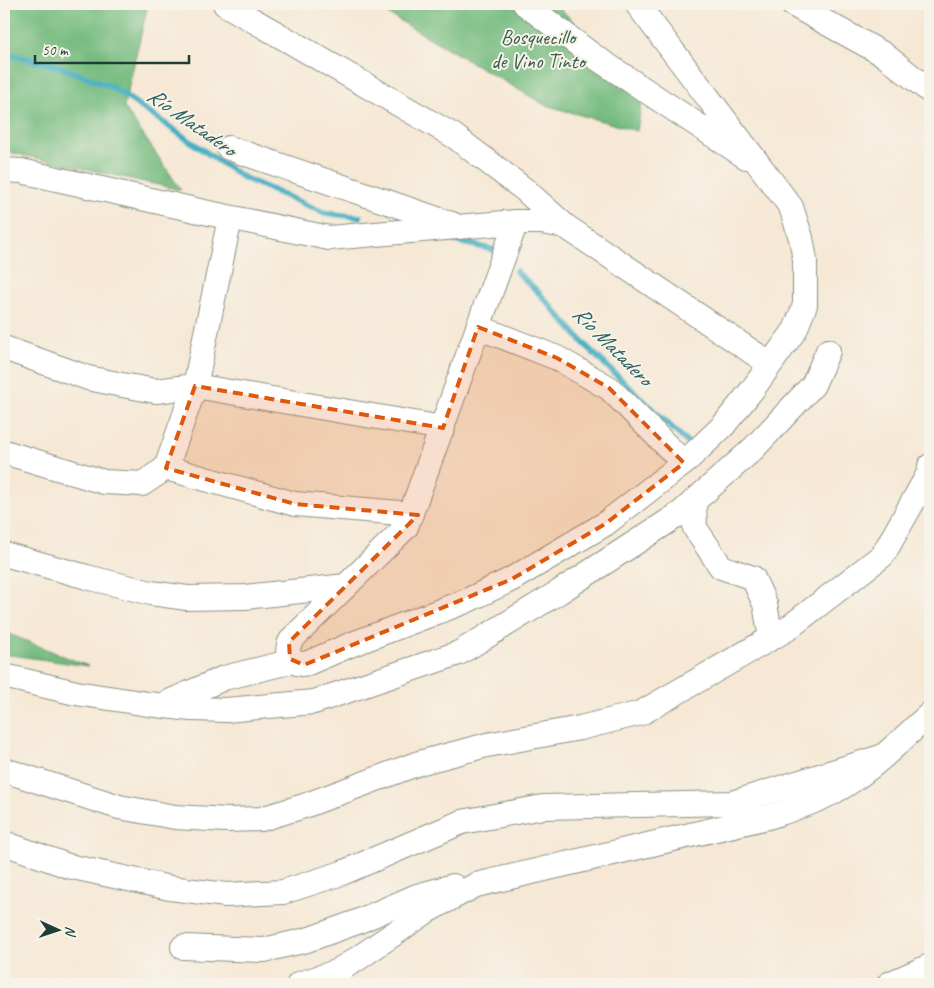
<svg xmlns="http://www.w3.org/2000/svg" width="934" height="988" viewBox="0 0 934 988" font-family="Caveat,sans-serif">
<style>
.forest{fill:#75bb7f;stroke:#4a7c5a}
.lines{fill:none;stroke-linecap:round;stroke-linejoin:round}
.stream{stroke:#43afc2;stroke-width:6}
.minor-casing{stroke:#8a9284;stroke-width:26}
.minor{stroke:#fff;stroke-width:24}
.marked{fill:#de580e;fill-opacity:0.2;stroke:#de580e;stroke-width:4;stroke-dasharray:10 6;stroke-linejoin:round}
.labels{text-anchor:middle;stroke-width:4;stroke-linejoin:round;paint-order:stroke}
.park-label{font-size:21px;fill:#365d48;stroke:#f7f3e8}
.water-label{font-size:22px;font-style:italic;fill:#2a5f5f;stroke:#f7f3e8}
</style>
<rect width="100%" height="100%" fill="#f7f3e8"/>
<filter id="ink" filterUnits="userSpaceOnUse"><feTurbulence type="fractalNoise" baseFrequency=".02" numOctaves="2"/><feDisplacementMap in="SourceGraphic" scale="10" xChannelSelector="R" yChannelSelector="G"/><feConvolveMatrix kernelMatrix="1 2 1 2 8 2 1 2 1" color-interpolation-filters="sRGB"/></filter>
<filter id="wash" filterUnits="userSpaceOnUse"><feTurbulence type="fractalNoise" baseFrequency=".0096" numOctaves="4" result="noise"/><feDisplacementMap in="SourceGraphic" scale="20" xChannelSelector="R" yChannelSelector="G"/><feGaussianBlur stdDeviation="1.12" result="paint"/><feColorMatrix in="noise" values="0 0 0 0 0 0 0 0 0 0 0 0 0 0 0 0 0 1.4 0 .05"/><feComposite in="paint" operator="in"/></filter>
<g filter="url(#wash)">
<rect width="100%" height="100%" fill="#f6e8d5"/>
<g class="forest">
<path d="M4,4H147V8L124,107L181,190L4,151Z"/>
<path d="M371,4H556L643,94L637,131L545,105Z"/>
<path d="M4,632L88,666L4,654Z"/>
</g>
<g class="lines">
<g class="stream">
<path d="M4,53L57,66L112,87L242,177L325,213L360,217"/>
<path d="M443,238L495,250"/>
<path d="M516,271L539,293L589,349L687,442"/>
</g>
</g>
</g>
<g filter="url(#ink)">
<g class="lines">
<defs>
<g id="minor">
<path d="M225,4L454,136L525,190L565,226"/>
<path d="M525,4L592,55L746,157"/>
<path d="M792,4L883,54L930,91"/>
<path d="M229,148L452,224"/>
<path d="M4,170L21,171L204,212L329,238L516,222H541L565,226L770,364"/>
<path d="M516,222L406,527L293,638C282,651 291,668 308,663L350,645L466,601L512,579L605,524L684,463L723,426L752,390L795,330L805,305V260L801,238L791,207L637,4"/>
<path d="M478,327L557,358L609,388L684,463"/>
<path d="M4,348L88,378L122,385L156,391L195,386L443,428"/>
<path d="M4,452L104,482L142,484L166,468L295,504L411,514"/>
<path d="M166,468L195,386L230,218"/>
<path d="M694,501L695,528L721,567L753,578L765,604L771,638"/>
<path d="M4,554L87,577L151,593L187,598L245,597L346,586"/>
<path d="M4,676L76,693L148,704L191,709L226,710L314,702L459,653L559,592L681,513L753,449L813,385L828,351"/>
<path d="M162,705L224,678L293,661"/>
<path d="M4,770L119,807L175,817L227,820L261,819L304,806L419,763L487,745L580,728L641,713L787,629L883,555L929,473L930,466"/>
<path d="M4,843L68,866L170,888L226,895L283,892L342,873L462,822L543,807L732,803L881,757"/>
<path d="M183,947L264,950L307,940L357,922L417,896L453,886"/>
<path d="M299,984L336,972L360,957L427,911L476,885L768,817C797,808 825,799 850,782C879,763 904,737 930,714"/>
<path d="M889,984L930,966"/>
</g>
</defs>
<use href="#minor" class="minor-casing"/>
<use href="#minor" class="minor"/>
</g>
</g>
<path class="marked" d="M478,327L557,358L609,388L684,463L605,524L512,579L304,665L290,659L289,642L418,515L295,504L166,468L195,386L443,428Z"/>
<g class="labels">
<g class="park-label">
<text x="538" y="44">Bosquecillo<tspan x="538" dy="24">de Vino Tinto</tspan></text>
</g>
<g class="water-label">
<text transform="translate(192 121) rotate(35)" y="8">Río Matadero</text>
<text transform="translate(613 345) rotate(45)" y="8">Río Matadero</text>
</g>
</g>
<rect width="934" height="988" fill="none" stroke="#f7f3e8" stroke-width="20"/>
<g transform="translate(58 930) rotate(93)" stroke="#f7f3e8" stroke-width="4" paint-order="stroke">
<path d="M0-4L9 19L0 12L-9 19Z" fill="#1f3d34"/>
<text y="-8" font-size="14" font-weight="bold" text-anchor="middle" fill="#1f3d34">N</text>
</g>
<path d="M35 55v8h154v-8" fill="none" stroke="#1f3d34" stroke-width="2.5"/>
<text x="42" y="55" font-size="15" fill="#1f3d34" stroke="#f7f3e8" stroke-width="4" paint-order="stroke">50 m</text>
</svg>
